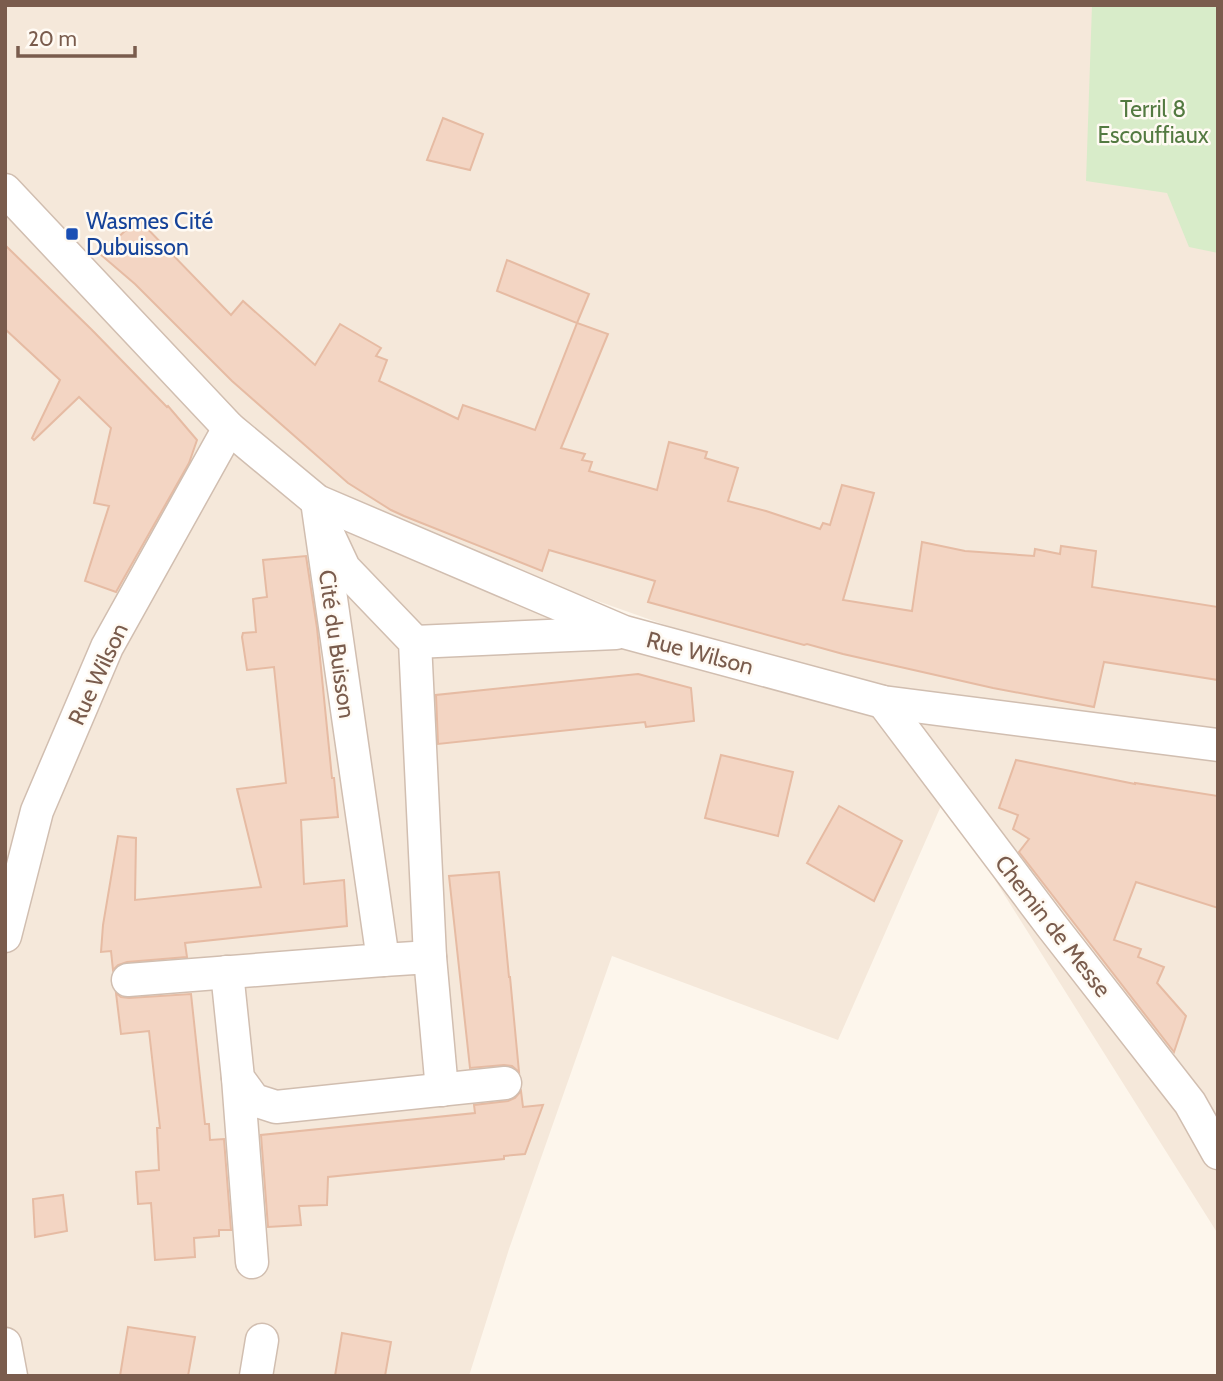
<svg xmlns="http://www.w3.org/2000/svg" width="1223" height="1381" viewBox="0 0 1223 1381" font-family="Cabin,sans-serif">
<style>
.residential{fill:#f5e8da;fill-rule:evenodd}
.green{fill:#d8ecc9}
.building{fill:#f3d5c3;stroke:#e6bba3;stroke-width:2}
.lines{fill:none;stroke-linecap:round;stroke-linejoin:round}
.minor-casing{stroke:#d1beb0;stroke-width:35}
.minor{stroke:#fff;stroke-width:32}
.transit-dot{fill:#1a4fb4;stroke:#fffaf3;stroke-width:2.5}
.labels{text-anchor:middle;stroke-width:5;stroke-linejoin:round;paint-order:stroke}
.park-label{font-size:23px;fill:#537a41;stroke:#fffaf3}
.transit-label{font-size:23px;fill:#164399;stroke:#fffaf3;text-anchor:start}
.street-label{font-size:23px;fill:#7a5c4d;stroke:#fffaf3}
</style>
<rect width="100%" height="100%" fill="#fdf6ec"/>
<path class="residential" d="M5,5H1218V1234L944,799L838,1040L612,956L509,1249L469,1376H5ZM397,530L883,702L624,632Z"/>
<path class="green" d="M1092,5H1218V253L1189,247L1167,193L1086,181Z"/>
<g class="building">
<path d="M443,118L483,134L470,170L427,160Z"/>
<path d="M138,219L231,315L243,301L315,365L340,324L381,348L376,356L387,360L379,381L458,419L463,405L535,430L577,323L497,291L507,260L589,294L577,323L608,334L561,448L585,454L582,460L592,462L589,471L657,490L669,442L707,452L705,458L738,468L728,501L766,511L820,529L823,523L830,525L842,485L874,493L843,600L912,611L922,542L965,551L1034,556L1035,549L1060,554L1061,546L1096,551L1092,587L1218,607V680L1104,662L1094,707L993,688L843,654L807,644L804,645L648,602L655,581L549,550L542,571L404,516L391,510L348,483L232,381L135,284L100,254Z"/>
<path d="M5,245L92,330L167,407L168,406L197,440L189,463L116,592L85,581L109,506L94,503L111,428L79,397L34,440L32,438L60,380L5,329Z"/>
<path d="M306,556L317,628L332,778H334L338,817L301,820L304,884L344,880L347,926L185,943L187,957L127,962L118,965L113,970L111,951L101,952L103,925L118,836L136,838L135,900L261,887L237,789L286,783L274,667L247,670L242,637L243,633L256,632L253,599L267,597L263,560Z"/>
<path d="M638,674L691,688L694,721L646,727L645,722L438,744L436,695Z"/>
<path d="M721,755L793,772L778,836L705,818Z"/>
<path d="M1016,760L1135,784V783L1218,796V908L1136,882L1114,940L1141,949L1138,957L1164,967L1157,983L1186,1016L1174,1052L1019,852L1029,839L1013,829L1018,815L999,808Z"/>
<path d="M839,806L902,841L874,901L807,863Z"/>
<path d="M499,872L509,977H510L519,1072L512,1066L504,1065L470,1068L449,876Z"/>
<path d="M116,993L121,997L129,998L191,994L205,1124H209L210,1140L224,1139L231,1230H219V1236L194,1238L195,1257L155,1260L151,1203L138,1204L136,1172L159,1170L157,1128H160L149,1031L121,1034Z"/>
<path d="M521,1091L523,1107L543,1105L525,1154L504,1156V1159L328,1177L327,1205L299,1206L301,1225L268,1227L261,1135L475,1113L474,1105L508,1101L515,1098Z"/>
<path d="M63,1195L67,1231L35,1237L33,1199Z"/>
<path d="M128,1327L195,1337L188,1376H120Z"/>
<path d="M342,1333L391,1342L385,1376H335Z"/>
</g>
<g class="lines">
<defs>
<g id="minor">
<path d="M5,190L229,428L317,501L624,632L883,702L1218,745"/>
<path d="M329,536L344,568L415,642L430,957"/>
<path d="M415,642L616,633"/>
<path d="M883,702L1051,925L1190,1103L1218,1153"/>
<path d="M5,936L37,811L107,647L229,428"/>
<path d="M383,960L430,957L442,1090"/>
<path d="M227,972L238,1078L254,1100L276,1107L505,1083"/>
<path d="M128,980L383,960L317,501"/>
<path d="M238,1078L252,1262"/>
<path d="M5,1344L11,1376"/>
<path d="M256,1376L262,1340"/>
</g>
</defs>
<use href="#minor" class="minor-casing"/>
<use href="#minor" class="minor"/>
</g>
<rect class="transit-dot" x="65" y="227" width="14" height="14" rx="3.5"/>
<g class="labels">
<g class="park-label">
<text x="1153" y="117">Terril 8<tspan x="1153" dy="26">Escouffiaux</tspan></text>
</g>
<g class="transit-label">
<text x="86" y="229">Wasmes Cité<tspan x="86" dy="26">Dubuisson</tspan></text>
</g>
<g class="street-label">
<text transform="translate(337 644) rotate(82)" y="8">Cité du Buisson</text>
<text transform="translate(700 653) rotate(15)" y="8">Rue Wilson</text>
<text transform="translate(98 674) rotate(-65)" y="8">Rue Wilson</text>
<text transform="translate(1053 926) rotate(52)" y="8">Chemin de Messe</text>
</g>
</g>
<rect width="1223" height="1381" fill="none" stroke="#7a5c4d" stroke-width="14"/>
<path d="M18 46v10h117v-10" fill="none" stroke="#7a5c4d" stroke-width="3.5"/>
<text x="28" y="46" font-size="21" fill="#7a5c4d" stroke="#fffaf3" stroke-width="5" paint-order="stroke">20 m</text>
</svg>
